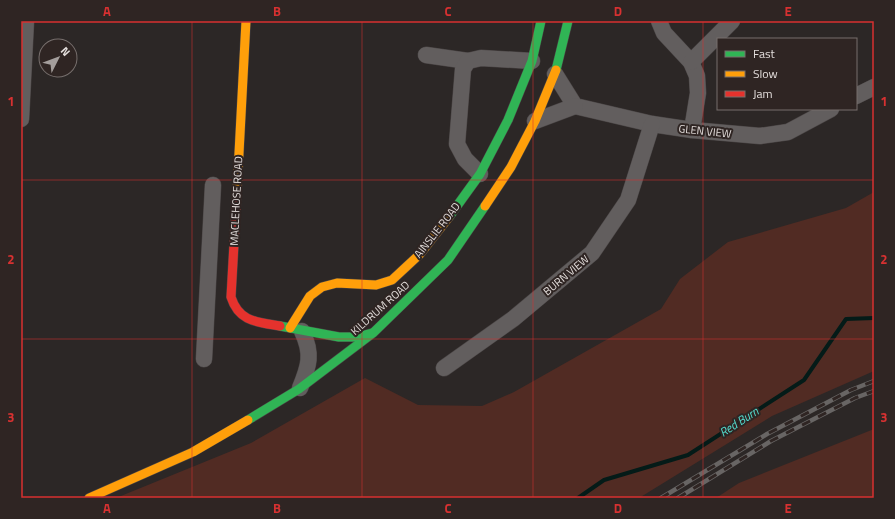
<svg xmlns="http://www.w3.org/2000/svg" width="895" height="519" viewBox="0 0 895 519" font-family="'Titillium Web',sans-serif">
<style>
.green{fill:#512b23}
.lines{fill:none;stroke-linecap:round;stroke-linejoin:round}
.stream{stroke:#041b18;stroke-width:4}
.street-casing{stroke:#4a4545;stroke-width:17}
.fast-casing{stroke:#4a4545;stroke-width:10}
.slow-casing{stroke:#4a4545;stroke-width:10}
.jam-casing{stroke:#4a4545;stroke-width:10}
.street{stroke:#625e5e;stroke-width:16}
.fast{stroke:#30b455;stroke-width:9}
.slow{stroke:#ff9f0a;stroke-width:9}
.jam{stroke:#e5322d;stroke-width:9}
.rail-casing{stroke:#686564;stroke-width:4.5}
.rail{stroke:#2f2523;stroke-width:3;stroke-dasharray:9;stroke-linecap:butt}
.grid{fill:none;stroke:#d73131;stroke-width:1;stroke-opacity:0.55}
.labels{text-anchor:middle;stroke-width:4;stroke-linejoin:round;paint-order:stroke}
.street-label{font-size:11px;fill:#e4dedc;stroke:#2f2523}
.water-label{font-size:12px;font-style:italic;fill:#54ddcf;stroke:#2f2523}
.neatline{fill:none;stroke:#d73131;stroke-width:1.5}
.grid-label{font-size:13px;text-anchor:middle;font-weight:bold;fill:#d73131}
</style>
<rect width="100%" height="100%" fill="#2c2726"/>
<g class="green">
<path d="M874,192V371L772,416L639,498H116L251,443L365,378L418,405L482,406L514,392L661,309L680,279L728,242L846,208Z"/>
<path d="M874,429V498H716L739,483Z"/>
</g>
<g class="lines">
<path class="stream" d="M578,498L604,480L688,455L804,380L846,319L874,318"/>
<defs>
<g id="street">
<path d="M659,21L664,33L691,62L697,76L698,93L692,130"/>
<path d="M426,55L468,61"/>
<path d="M691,62L732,21"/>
<path d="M555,74L575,106L652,124L692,130L760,136L788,132L831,109"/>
<path d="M856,96L874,87"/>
<path d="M21,119L26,21"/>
<path d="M535,121L575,106"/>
<path d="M480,174L465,159L457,144L463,69L468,61L481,58L532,61"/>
<path d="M204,359L213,185"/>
<path d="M444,368L513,319L592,253L628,200L652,124"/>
<path d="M300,388C309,366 313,354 302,331"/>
</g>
<g id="fast">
<path d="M556,70L568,21"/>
<path d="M449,217L480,174L508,120L532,61L541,21"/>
<path d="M280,326L339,337H357L372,333"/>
<path d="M248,420L299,389L373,333L448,260L485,206"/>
</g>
<g id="slow">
<path d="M237,191L246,21"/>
<path d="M485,206L511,167L535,121L556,70"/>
<path d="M290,328L310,296L322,287L337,283L376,285L392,280L420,254L449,217"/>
<path d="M89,498L193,452L248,420"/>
</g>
<path id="jam" d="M237,191L231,297C239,322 257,322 280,326"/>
</defs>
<use href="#street" class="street-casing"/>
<use href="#fast" class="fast-casing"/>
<use href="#slow" class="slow-casing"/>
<use href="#jam" class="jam-casing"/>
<use href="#street" class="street"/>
<use href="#fast" class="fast"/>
<use href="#slow" class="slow"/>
<use href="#jam" class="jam"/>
<defs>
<g id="rail">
<path d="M661,498L767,434L851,390L874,381"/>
<path d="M678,498L771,441L855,398L874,391"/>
</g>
</defs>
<use href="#rail" class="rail-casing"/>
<use href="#rail" class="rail"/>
</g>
<path class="grid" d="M192,21V498M362,21V498M533,21V498M703,21V498M21,180H874M21,339H874"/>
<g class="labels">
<g class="street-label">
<text transform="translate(705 131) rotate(6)" y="4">GLEN VIEW</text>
<text transform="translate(236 201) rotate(-87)" y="4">MACLEHOSE ROAD</text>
<text transform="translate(437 230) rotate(-52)" y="4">AINSLIE ROAD</text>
<text transform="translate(566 275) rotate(-40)" y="4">BURN VIEW</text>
<text transform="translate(380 308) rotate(-42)" y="4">KILDRUM ROAD</text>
</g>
<g class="water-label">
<text transform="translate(739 422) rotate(-33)" y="4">Red Burn</text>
</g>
</g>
<rect width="895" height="519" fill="none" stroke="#2f2523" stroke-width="44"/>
<rect x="717" y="38" width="140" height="72" fill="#2f2523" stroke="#776f6d"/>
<rect x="725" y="51" width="20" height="6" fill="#30b455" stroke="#776f6d"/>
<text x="753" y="58" font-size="12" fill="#e4dedc">Fast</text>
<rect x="725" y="71" width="20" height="6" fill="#ff9f0a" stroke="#776f6d"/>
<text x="753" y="78" font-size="12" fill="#e4dedc">Slow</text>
<rect x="725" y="91" width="20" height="6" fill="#e5322d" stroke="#776f6d"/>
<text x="753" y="98" font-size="12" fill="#e4dedc">Jam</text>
<g transform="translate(58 58) rotate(48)"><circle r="19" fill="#2f2523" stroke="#776f6d"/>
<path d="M0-3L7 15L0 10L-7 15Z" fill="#a49e9c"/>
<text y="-6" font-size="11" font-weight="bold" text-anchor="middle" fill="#e4dedc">N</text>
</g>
<rect x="22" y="22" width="851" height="475" class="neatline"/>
<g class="grid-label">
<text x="107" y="16">A</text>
<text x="277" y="16">B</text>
<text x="448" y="16">C</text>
<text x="618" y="16">D</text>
<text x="788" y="16">E</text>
<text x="11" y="106">1</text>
<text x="884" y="106">1</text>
<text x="11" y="264">2</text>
<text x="884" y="264">2</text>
<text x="11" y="422">3</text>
<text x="884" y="422">3</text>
<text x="107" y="513">A</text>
<text x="277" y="513">B</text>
<text x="448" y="513">C</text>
<text x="618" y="513">D</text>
<text x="788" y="513">E</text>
</g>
</svg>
